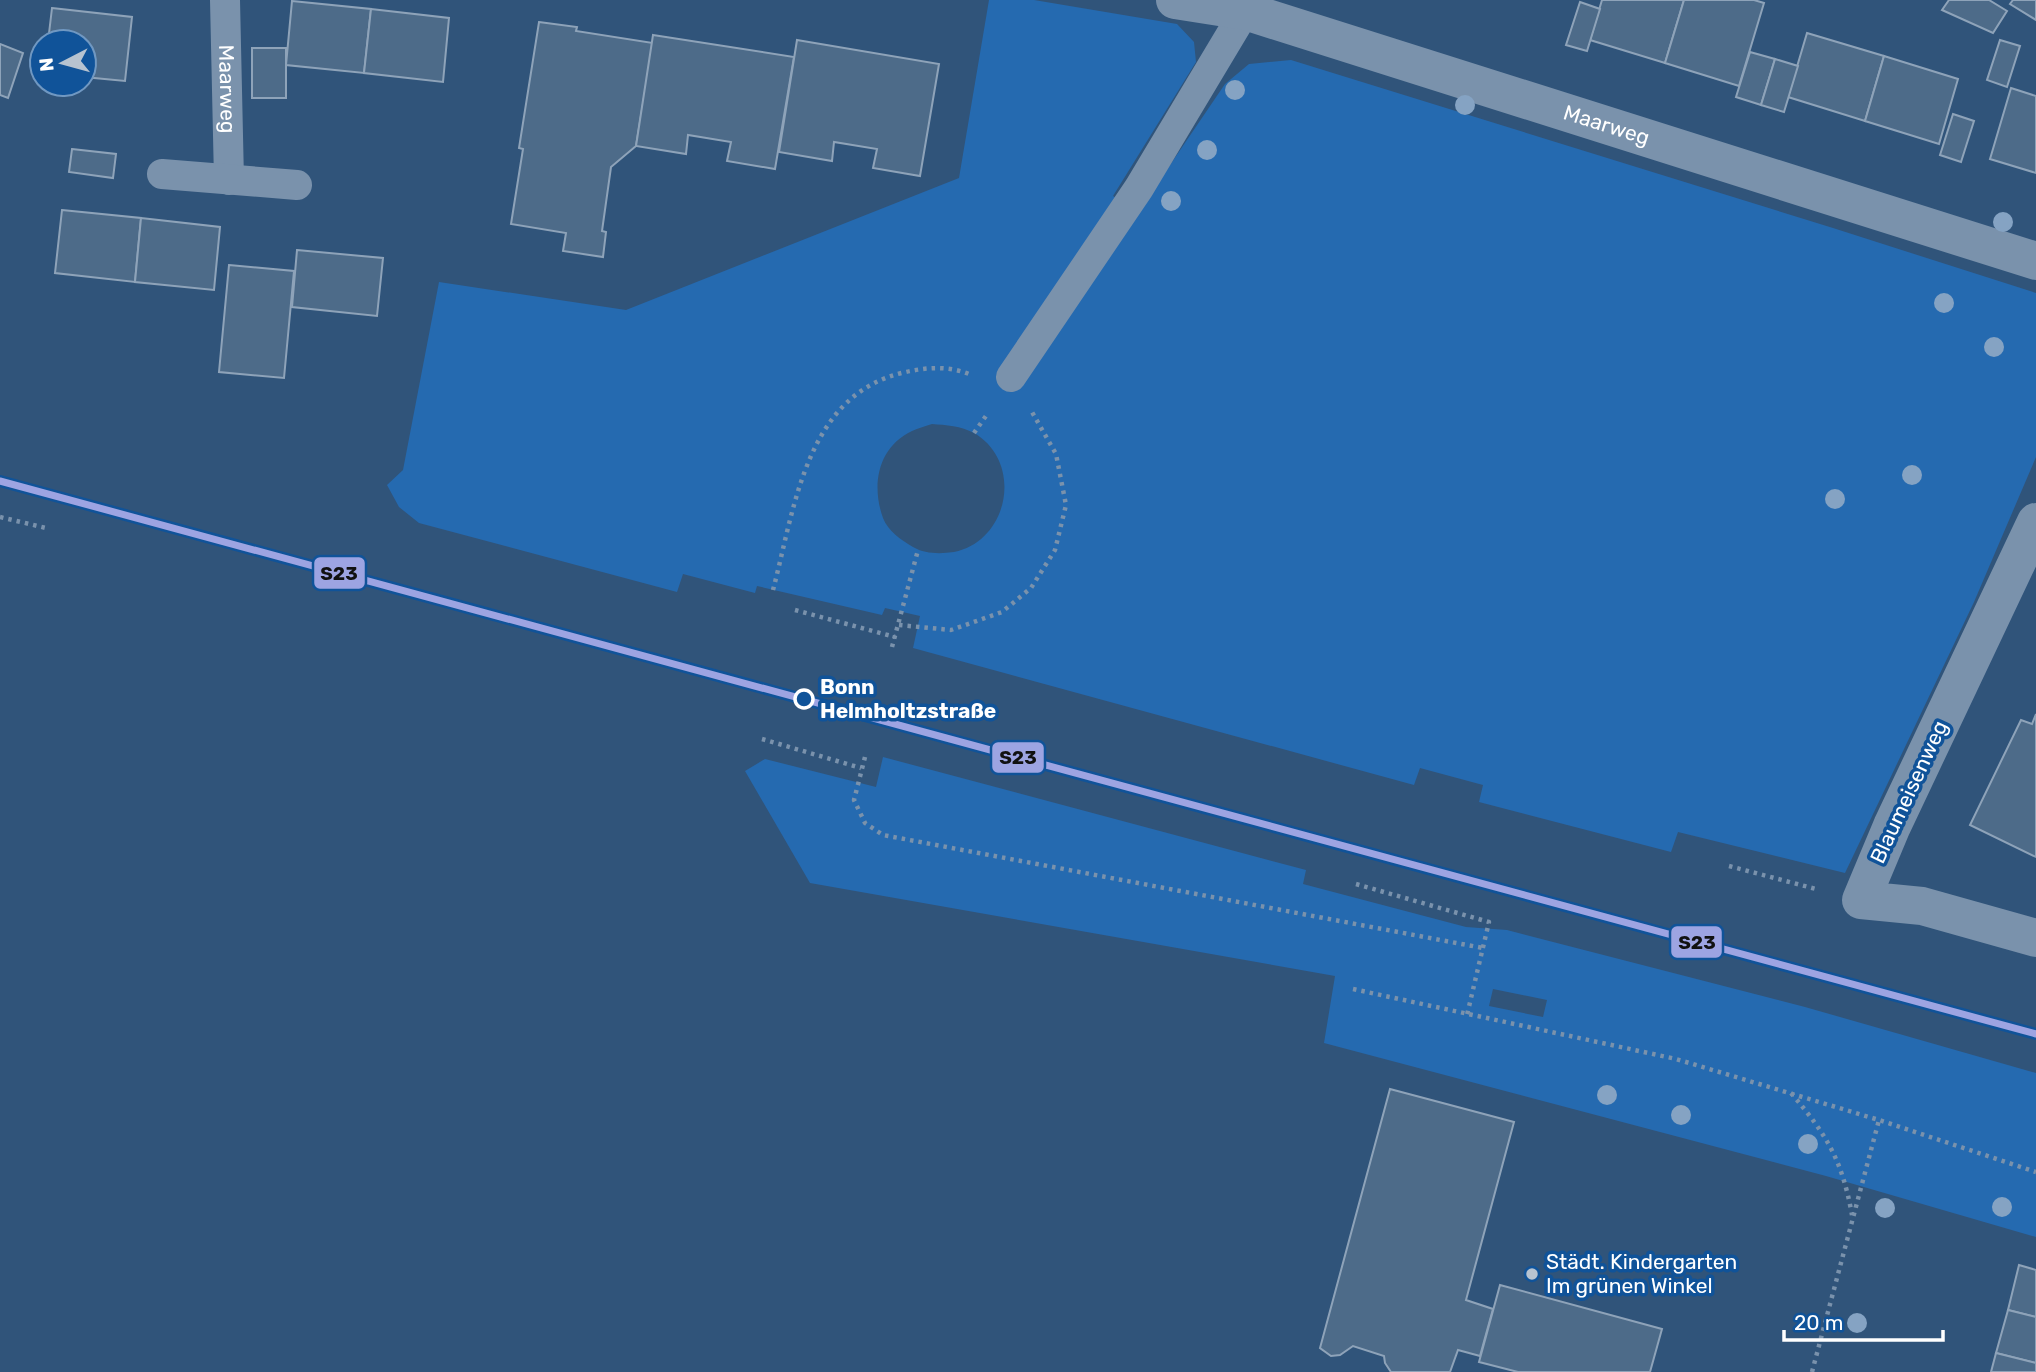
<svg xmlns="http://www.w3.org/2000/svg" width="2036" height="1372" viewBox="0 0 2036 1372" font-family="Rubik,sans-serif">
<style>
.green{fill:#256ab0;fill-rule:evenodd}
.building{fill:#4d6b89;stroke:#8ea3b9;stroke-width:2}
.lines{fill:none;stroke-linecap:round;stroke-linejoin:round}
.path{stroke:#7a92ac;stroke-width:4.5;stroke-dasharray:3.5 5;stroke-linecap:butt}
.service{stroke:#7a92ac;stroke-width:30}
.minor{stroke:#7a92ac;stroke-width:38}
.rail-1-casing{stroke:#105399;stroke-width:12}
.rail-1{stroke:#9da4e2;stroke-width:7}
.tree{fill:#85a3c3}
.stop-dot{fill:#105399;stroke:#fff;stroke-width:3.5}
.poi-dot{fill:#b7c3d0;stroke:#105399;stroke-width:2.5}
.labels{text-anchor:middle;stroke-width:7;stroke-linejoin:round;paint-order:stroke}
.street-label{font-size:21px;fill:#fff;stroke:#105399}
.stop-label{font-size:21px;font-weight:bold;fill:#fff;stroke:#105399;text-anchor:start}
.poi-label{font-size:21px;fill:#fff;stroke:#105399;text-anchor:start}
.line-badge{stroke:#105399;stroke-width:2.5}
.pale-badge-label{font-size:19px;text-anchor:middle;font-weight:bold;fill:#111}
</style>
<rect width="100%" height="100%" fill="#30547a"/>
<g class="green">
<path d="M989,0H1034L1177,24L1194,42L1196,62L1113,196L1138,212L1225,84L1249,64L1291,60L1833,228L2036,293V457L1974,602L1845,873L1678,832L1671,852L1479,802L1483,785L1420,768L1414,785L913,648L920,616L885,608L882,615L757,586L755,593L683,574L677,592L419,523L399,507L387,485L403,470L439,282L626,310L959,178ZM932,424C946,425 961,426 974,433C1024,462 1009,541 954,552C940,554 925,554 913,547C901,540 888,531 883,518C871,485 878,447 912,431C918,428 926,426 932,424Z"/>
<path d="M883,757L1306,870L1303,884L1466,927L1507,930L1805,1007L2036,1073V1237L1826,1176L1324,1043L1335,976L810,883L745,771L765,759L876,787ZM1493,989L1547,1000L1543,1017L1489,1006Z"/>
</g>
<g class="building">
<path d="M1602,0H1684L1665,63L1590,40Z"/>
<path d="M1684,0H1754L1764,3L1739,86L1665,63Z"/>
<path d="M1949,0H1989L2007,11L1993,33L1942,10Z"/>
<path d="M2013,0H2036V20L2010,4Z"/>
<path d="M292,1L371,9L364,73L286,65Z"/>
<path d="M1580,2L1600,9L1587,51L1566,45Z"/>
<path d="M52,8L132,17L125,81L84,77V42H48Z"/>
<path d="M371,9L449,18L443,82L364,73Z"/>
<path d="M539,22L577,27L576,31L653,43L636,146L611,167L602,231L606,232L603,257L563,251L566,233L511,224L523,149L519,148Z"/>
<path d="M1807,33L1884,56L1865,121L1788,97Z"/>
<path d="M653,35L794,57L775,169L727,161L731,142L688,135L686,154L636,146Z"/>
<path d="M797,40L939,64L920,176L873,168L877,149L834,142L832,161L779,152Z"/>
<path d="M2000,40L2020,46L2007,87L1987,80Z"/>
<path d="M0,44L23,53L8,98L0,95Z"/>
<rect x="252" y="48" width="34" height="50"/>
<path d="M1750,52L1775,59L1761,105L1736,97Z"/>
<path d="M1884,56L1958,79L1939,144L1865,121Z"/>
<path d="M1775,59L1798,66L1784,112L1761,105Z"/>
<path d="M2011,88L2036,96V173L1990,159Z"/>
<path d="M1953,114L1974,121L1961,162L1940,155Z"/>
<path d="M72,149L116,154L113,178L69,172Z"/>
<path d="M62,210L141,218L135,282L55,273Z"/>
<path d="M141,218L220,227L214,290L135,282Z"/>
<path d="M297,250L383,258L377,316L292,307Z"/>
<path d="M229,265L294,271L284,378L219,372Z"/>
<path d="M2036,714V857L1970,825L2021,720L2032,724Z"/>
<path d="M1390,1089L1514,1122L1466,1300L1493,1309L1480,1356L1458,1350L1450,1372H1391L1385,1363L1384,1356L1353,1346L1340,1355L1331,1356L1320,1348Z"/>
<path d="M2019,1265L2036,1270V1317L2008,1310Z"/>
<path d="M1500,1285L1662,1329L1650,1372H1518L1479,1362Z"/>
<path d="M2008,1310L2036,1317V1363L1996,1353Z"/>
<path d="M1996,1353L2036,1363V1372H1991Z"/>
</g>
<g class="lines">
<g class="path">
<path d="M974,433L988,413"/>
<path d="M0,517L46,528"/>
<path d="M773,590C795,507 806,393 906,372C927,367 949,366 969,374"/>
<path d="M795,610L895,637"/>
<path d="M899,625L951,630L1002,612L1031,588L1055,550L1066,505L1056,454L1032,412"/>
<path d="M892,647L918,550"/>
<path d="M762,739L861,768"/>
<path d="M865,757L854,800L865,823L883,835L1483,948"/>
<path d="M1729,866L1816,889"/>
<path d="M1356,884L1489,922L1467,1015"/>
<path d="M1353,989L1676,1059L1879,1120L2036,1172"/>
<path d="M1791,1093C1827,1135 1842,1160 1852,1215"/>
<path d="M1812,1372L1879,1120"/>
</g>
<g class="service">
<path id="s1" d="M225,0L229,180"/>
<path d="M162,174L297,185"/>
<path d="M1011,377L1139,188L1245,11"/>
</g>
<g class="minor">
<path id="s2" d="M1175,0L1245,11L2036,261"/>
<path d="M2036,522L1892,826L1861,900L1922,906L2036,938"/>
</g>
<defs>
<path id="rail-1" d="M0,481L2036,1034"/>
</defs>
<use href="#rail-1" class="rail-1-casing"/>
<use href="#rail-1" class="rail-1"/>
</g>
<g class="tree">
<circle cx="1235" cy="90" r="10"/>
<circle cx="1465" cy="105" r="10"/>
<circle cx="1207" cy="150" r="10"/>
<circle cx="1171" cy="201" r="10"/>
<circle cx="2003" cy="222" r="10"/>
<circle cx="1944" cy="303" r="10"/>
<circle cx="1994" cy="347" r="10"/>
<circle cx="1912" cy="475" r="10"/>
<circle cx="1835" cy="499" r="10"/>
<circle cx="1607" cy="1095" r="10"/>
<circle cx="1681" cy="1115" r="10"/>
<circle cx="1808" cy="1144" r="10"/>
<circle cx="2002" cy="1207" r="10"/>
<circle cx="1885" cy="1208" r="10"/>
<circle cx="1857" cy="1323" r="10"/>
</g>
<circle class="stop-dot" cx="804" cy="699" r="9"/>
<circle class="poi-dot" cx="1532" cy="1274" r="7"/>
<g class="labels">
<g class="street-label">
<text dy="7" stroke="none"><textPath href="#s1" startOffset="89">Maarweg</textPath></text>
<text dy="7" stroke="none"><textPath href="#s2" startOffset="450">Maarweg</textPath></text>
<text transform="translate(1909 792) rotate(-65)" y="7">Blaumeisenweg</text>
</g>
<g class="stop-label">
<text x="820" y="694">Bonn<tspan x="820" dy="24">Helmholtzstraße</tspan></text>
</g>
<g class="poi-label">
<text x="1546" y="1269">Städt. Kindergarten<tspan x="1546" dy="24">Im grünen Winkel</tspan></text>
</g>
</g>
<g class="line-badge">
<rect x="313" y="556" width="53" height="34" rx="7" fill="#9da4e2"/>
<rect x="991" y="741" width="54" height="33" rx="7" fill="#9da4e2"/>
<rect x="1670" y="925" width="53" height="34" rx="7" fill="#9da4e2"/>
</g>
<g class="pale-badge-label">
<text x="339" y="580">S23</text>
<text x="1018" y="764">S23</text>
<text x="1697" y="949">S23</text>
</g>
<g transform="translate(63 63) rotate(264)"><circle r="33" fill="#105399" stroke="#7098c2" stroke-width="2"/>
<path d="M0-5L12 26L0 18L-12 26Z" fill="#b7c3d0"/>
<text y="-10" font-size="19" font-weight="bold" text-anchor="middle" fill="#ffffff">N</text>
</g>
<path d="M1784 1330v10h159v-10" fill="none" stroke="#ffffff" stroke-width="3.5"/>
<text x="1794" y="1330" font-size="21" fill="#ffffff" stroke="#105399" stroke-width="5" paint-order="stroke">20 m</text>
</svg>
